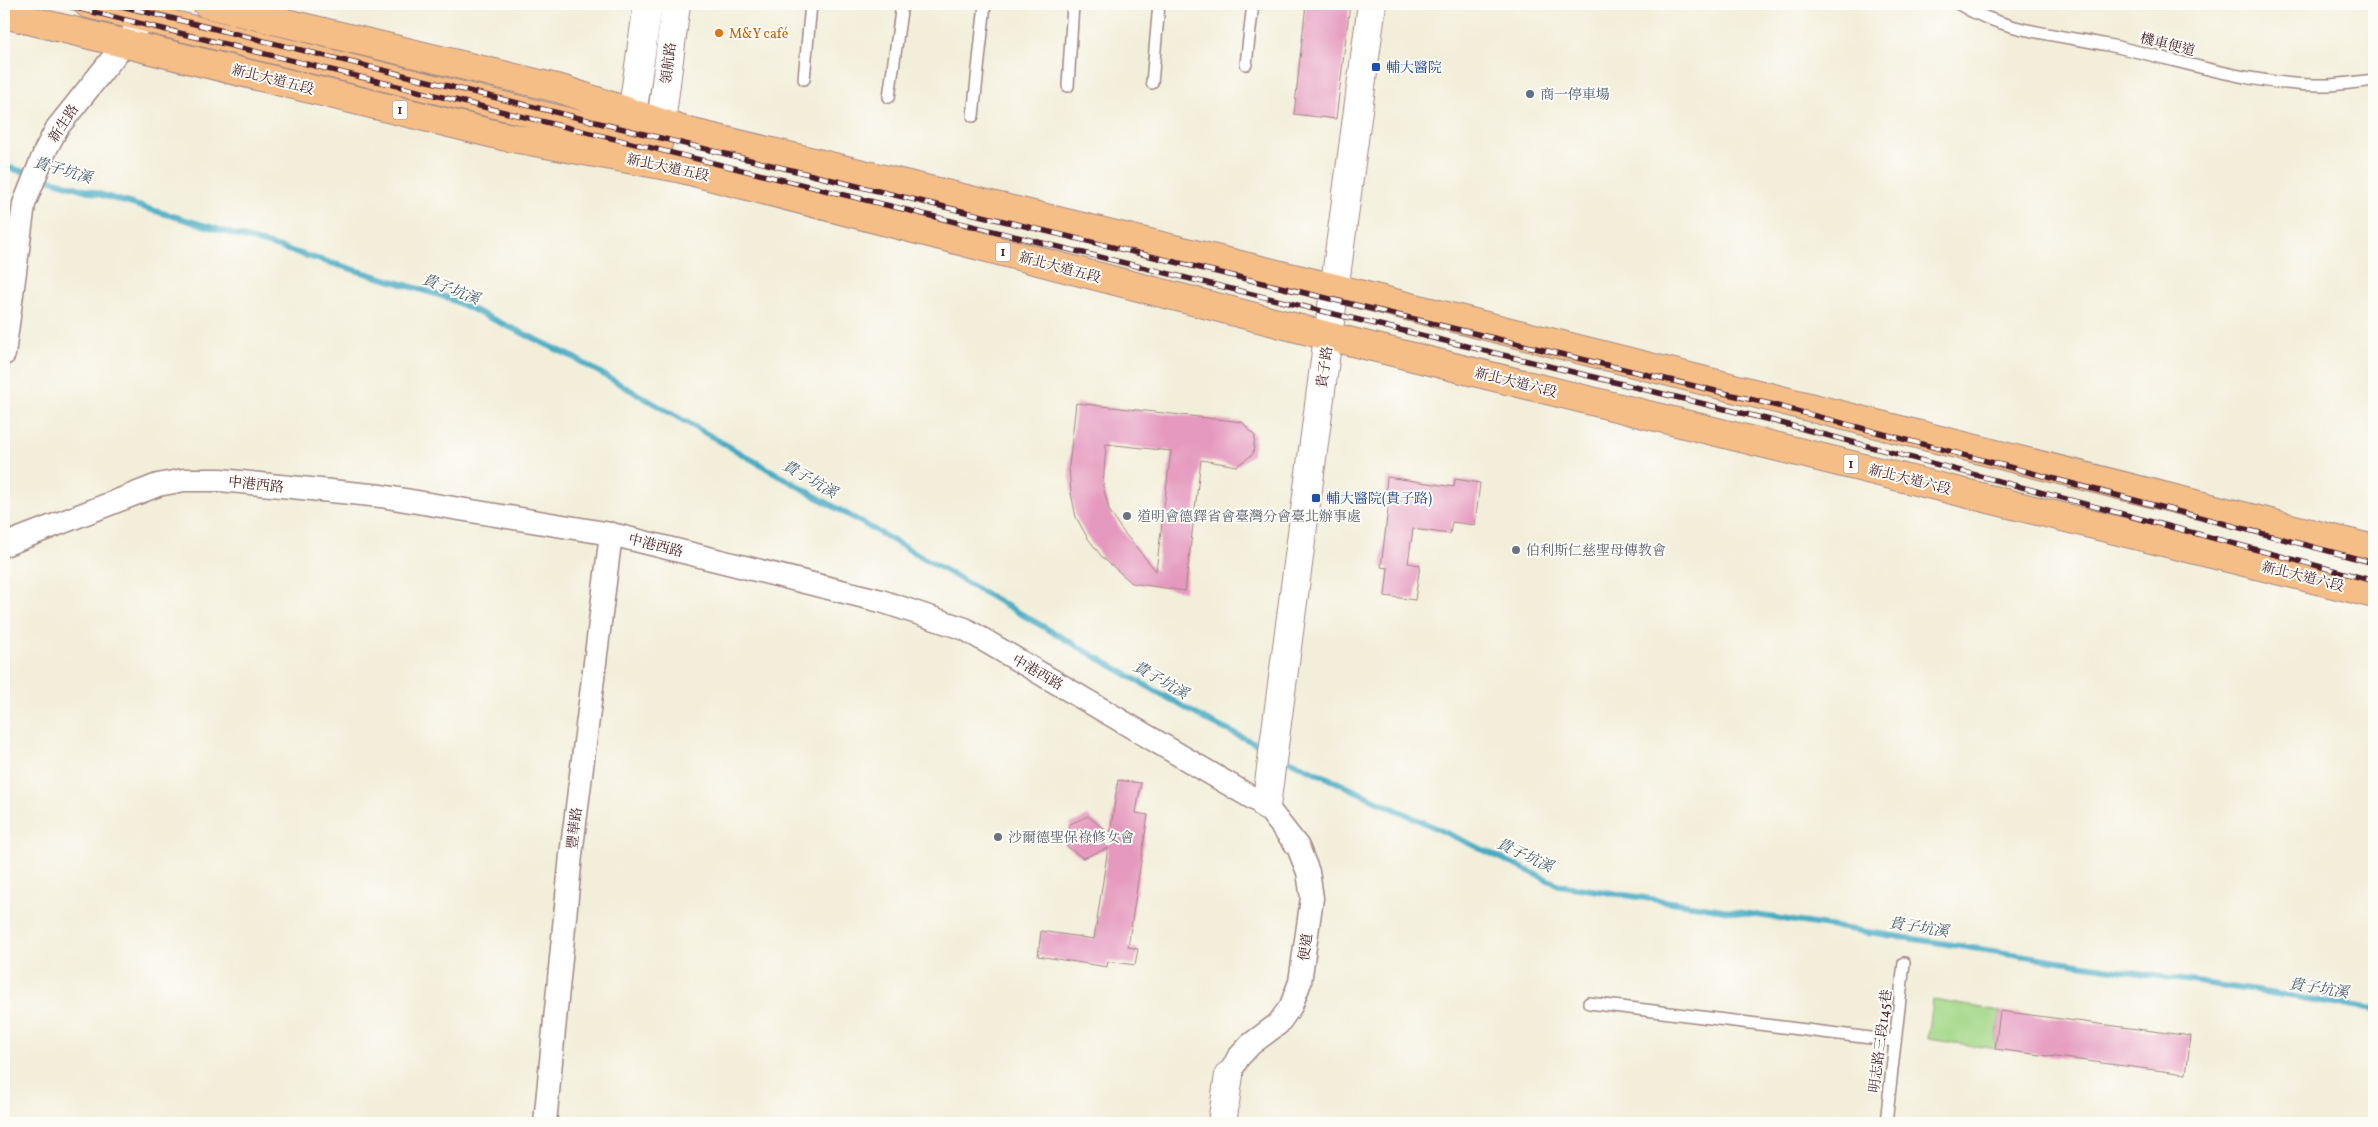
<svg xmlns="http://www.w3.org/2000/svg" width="2378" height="1127" viewBox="0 0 2378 1127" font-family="Vollkorn,'Noto Serif TC',serif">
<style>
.green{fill:#a3d787;stroke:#767b59}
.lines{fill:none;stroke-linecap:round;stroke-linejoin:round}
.stream{stroke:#44aac3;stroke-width:6}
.building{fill:#e599be;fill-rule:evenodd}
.service-casing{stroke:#9e8682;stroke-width:14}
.minor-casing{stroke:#9e8682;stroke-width:25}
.tertiary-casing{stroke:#9e8682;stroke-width:30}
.primary-casing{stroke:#9e8682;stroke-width:30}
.service{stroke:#fff;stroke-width:11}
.minor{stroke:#fff;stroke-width:22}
.tertiary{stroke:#fff;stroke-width:28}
.primary{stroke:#f6be87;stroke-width:28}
.rail-casing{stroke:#4a1f2b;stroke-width:5.5}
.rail{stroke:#fdfcf7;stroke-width:4;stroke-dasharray:11;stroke-linecap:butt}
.food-dot{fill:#e8710a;stroke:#fdfcf7;stroke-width:2}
.transit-dot{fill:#1a4fb4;stroke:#fdfcf7;stroke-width:2}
.service-dot{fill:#5c6f8a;stroke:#fdfcf7;stroke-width:2}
.worship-dot{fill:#6b7280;stroke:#fdfcf7;stroke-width:2}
.labels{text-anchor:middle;stroke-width:4;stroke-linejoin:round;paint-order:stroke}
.shield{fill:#fdfcf7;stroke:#806168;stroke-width:1}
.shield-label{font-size:12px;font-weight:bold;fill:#4a1f2b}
.food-label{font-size:14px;fill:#c56008;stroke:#fdfcf7;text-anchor:start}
.street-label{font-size:14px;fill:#4a1f2b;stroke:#fdfcf7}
.transit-label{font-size:14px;fill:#164399;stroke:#fdfcf7;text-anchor:start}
.service-label{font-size:14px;fill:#4e5e75;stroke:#fdfcf7;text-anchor:start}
.worship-label{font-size:14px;fill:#5b616d;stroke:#fdfcf7;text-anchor:start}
.water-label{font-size:15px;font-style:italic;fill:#475e6f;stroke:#fdfcf7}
</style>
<rect width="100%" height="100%" fill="#fdfcf7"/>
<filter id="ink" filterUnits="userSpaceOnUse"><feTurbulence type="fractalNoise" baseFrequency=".02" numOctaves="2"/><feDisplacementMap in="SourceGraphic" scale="10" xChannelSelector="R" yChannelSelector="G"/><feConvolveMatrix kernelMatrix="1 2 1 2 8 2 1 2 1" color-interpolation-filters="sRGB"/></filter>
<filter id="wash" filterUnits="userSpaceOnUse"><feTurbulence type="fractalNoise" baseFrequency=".0096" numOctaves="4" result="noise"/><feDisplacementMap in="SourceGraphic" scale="20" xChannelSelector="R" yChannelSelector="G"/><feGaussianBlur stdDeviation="1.12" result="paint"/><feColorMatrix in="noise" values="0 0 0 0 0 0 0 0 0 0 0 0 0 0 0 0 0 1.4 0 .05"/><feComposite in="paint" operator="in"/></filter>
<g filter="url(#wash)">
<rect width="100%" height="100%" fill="#f2eed9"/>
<path class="green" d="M1933,1000L2000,1011L1995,1049L1928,1039Z"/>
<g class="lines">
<g class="stream">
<path d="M4,166L446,297L571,356L1208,721L1267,749"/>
<path d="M1278,755L1559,885L2374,1009"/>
</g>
</g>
<g id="blocks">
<g class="building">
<path d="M1306,4H1350L1336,119L1294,114Z"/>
<path d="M1076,403L1242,422L1255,436L1253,454L1237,466L1201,460L1185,591L1132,583L1102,557L1087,537L1076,517L1071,493L1069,466ZM1106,444L1171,451L1156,571L1121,529L1109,510L1103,486Z"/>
<path d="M1387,477L1454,487L1455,479L1480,483L1475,525L1452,522L1450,534L1413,529L1408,563L1420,565L1415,600L1385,596L1388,568L1381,567L1388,509L1384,507Z"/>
<path d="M1118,780L1141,783L1136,813L1148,815L1128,947L1138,949L1135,965L1108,961L1107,967L1038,956L1041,931L1094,939L1108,848L1083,858L1065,845L1070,824L1088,816L1110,834Z"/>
<path d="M2000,1011L2191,1036L2186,1074L1995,1049Z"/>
</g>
</g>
</g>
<g filter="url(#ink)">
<use href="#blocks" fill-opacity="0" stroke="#9e8682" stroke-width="1"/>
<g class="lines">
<defs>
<g id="service">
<path d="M1959,4C2002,31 2059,35 2108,45C2181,60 2254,87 2329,85C2344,84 2359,82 2374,80"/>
<path d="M1246,64L1253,4"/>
<path d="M804,79L811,4"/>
<path d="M1152,83L1159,4"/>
<path d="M1068,86L1073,4"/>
<path d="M889,97L902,4"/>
<path d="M973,116L985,4"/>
<path d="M1589,1003L1895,1041"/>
<path d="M1886,1123L1904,963"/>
</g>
<g id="minor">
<path d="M4,354L24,204L46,149L57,128L156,4"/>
<path d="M4,545L158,485L184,480H220L381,496L611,534L881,601L965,629L1266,806L1298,847L1308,872L1312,898L1300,982L1291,1006L1278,1024L1251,1044L1238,1058L1229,1075"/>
<path d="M545,1123L571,855L611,534"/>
</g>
<g id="tertiary">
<path d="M632,115L648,4"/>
<path d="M661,123L676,4"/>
<path d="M1266,806L1372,4"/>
<path d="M1222,1123L1229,1075"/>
</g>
<g id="primary">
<path d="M88,4L658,144"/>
<path d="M207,4L561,89L685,131L1335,288L2374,549"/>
<path d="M4,14L502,136L678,168L1328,336L2374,594"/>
</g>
</defs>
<use href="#service" class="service-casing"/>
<use href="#minor" class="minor-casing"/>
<use href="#tertiary" class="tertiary-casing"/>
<use href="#primary" class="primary-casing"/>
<use href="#service" class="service"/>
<use href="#minor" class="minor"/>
<use href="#tertiary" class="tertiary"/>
<use href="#primary" class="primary"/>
<defs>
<g id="rail">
<path d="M60,4L1766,419L2374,581"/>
<path d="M113,4L857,186L1770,404L2374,563"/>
</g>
</defs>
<use href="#rail" class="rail-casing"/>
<use href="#rail" class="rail"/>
</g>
</g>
<circle class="food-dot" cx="719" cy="33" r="5"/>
<g class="transit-dot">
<rect x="1371" y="62" width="10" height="10" rx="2.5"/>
<rect x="1311" y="493" width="10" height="10" rx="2.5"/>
</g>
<circle class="service-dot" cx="1530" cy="94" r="5"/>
<g class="worship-dot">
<circle cx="1127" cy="516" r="5"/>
<circle cx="1516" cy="550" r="5"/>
<circle cx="998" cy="837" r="5"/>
</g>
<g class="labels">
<g class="shield">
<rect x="392.5" y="100.5" width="15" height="19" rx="4"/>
<rect x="995.5" y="242.5" width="15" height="19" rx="4"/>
<rect x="1843.5" y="454.5" width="15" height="19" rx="4"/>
</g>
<g class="shield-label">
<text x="400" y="114">1</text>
<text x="1003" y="256">1</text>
<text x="1851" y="468">1</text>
</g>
<g class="food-label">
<text x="729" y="38">M&amp;Y café</text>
</g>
<g class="street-label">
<text transform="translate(2168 44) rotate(14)" y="5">機車便道</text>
<text transform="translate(668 63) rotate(-83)" y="5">領航路</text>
<text transform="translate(273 79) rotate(14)" y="5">新北大道五段</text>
<text transform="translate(63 123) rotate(-56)" y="5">新生路</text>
<text transform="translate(668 167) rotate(12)" y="5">新北大道五段</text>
<text transform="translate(1060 267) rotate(15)" y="5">新北大道五段</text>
<text transform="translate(1324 367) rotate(-82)" y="5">貴子路</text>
<text transform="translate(1516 382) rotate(14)" y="5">新北大道六段</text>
<text transform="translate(1910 479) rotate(14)" y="5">新北大道六段</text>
<text transform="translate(256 484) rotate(6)" y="5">中港西路</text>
<text transform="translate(656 545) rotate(14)" y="5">中港西路</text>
<text transform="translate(2303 576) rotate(14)" y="5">新北大道六段</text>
<text transform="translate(1038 672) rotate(30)" y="5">中港西路</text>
<text transform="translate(574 828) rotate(-83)" y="5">豐華路</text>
<text transform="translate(1305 947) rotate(-82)" y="5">便道</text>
<text transform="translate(1880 1041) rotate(-83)" y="5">明志路三段145巷</text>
</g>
<g class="transit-label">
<text x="1386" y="72">輔大醫院</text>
<text x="1326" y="503">輔大醫院(貴子路)</text>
</g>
<g class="service-label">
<text x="1540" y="99">商一停車場</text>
</g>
<g class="worship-label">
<text x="1137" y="521">道明會德鐸省會臺灣分會臺北辦事處</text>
<text x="1526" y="555">伯利斯仁慈聖母傳教會</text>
<text x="1008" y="842">沙爾德聖保祿修女會</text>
</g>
<g class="water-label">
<text transform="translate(63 170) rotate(16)" y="5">貴子坑溪</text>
<text transform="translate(451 289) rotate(21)" y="5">貴子坑溪</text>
<text transform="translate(810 479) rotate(30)" y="5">貴子坑溪</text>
<text transform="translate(1161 680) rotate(30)" y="5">貴子坑溪</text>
<text transform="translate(1525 855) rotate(25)" y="5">貴子坑溪</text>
<text transform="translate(1919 927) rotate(9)" y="5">貴子坑溪</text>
<text transform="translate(2319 988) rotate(9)" y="5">貴子坑溪</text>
</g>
</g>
<rect width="2378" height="1127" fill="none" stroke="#fdfcf7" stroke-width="20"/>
</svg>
